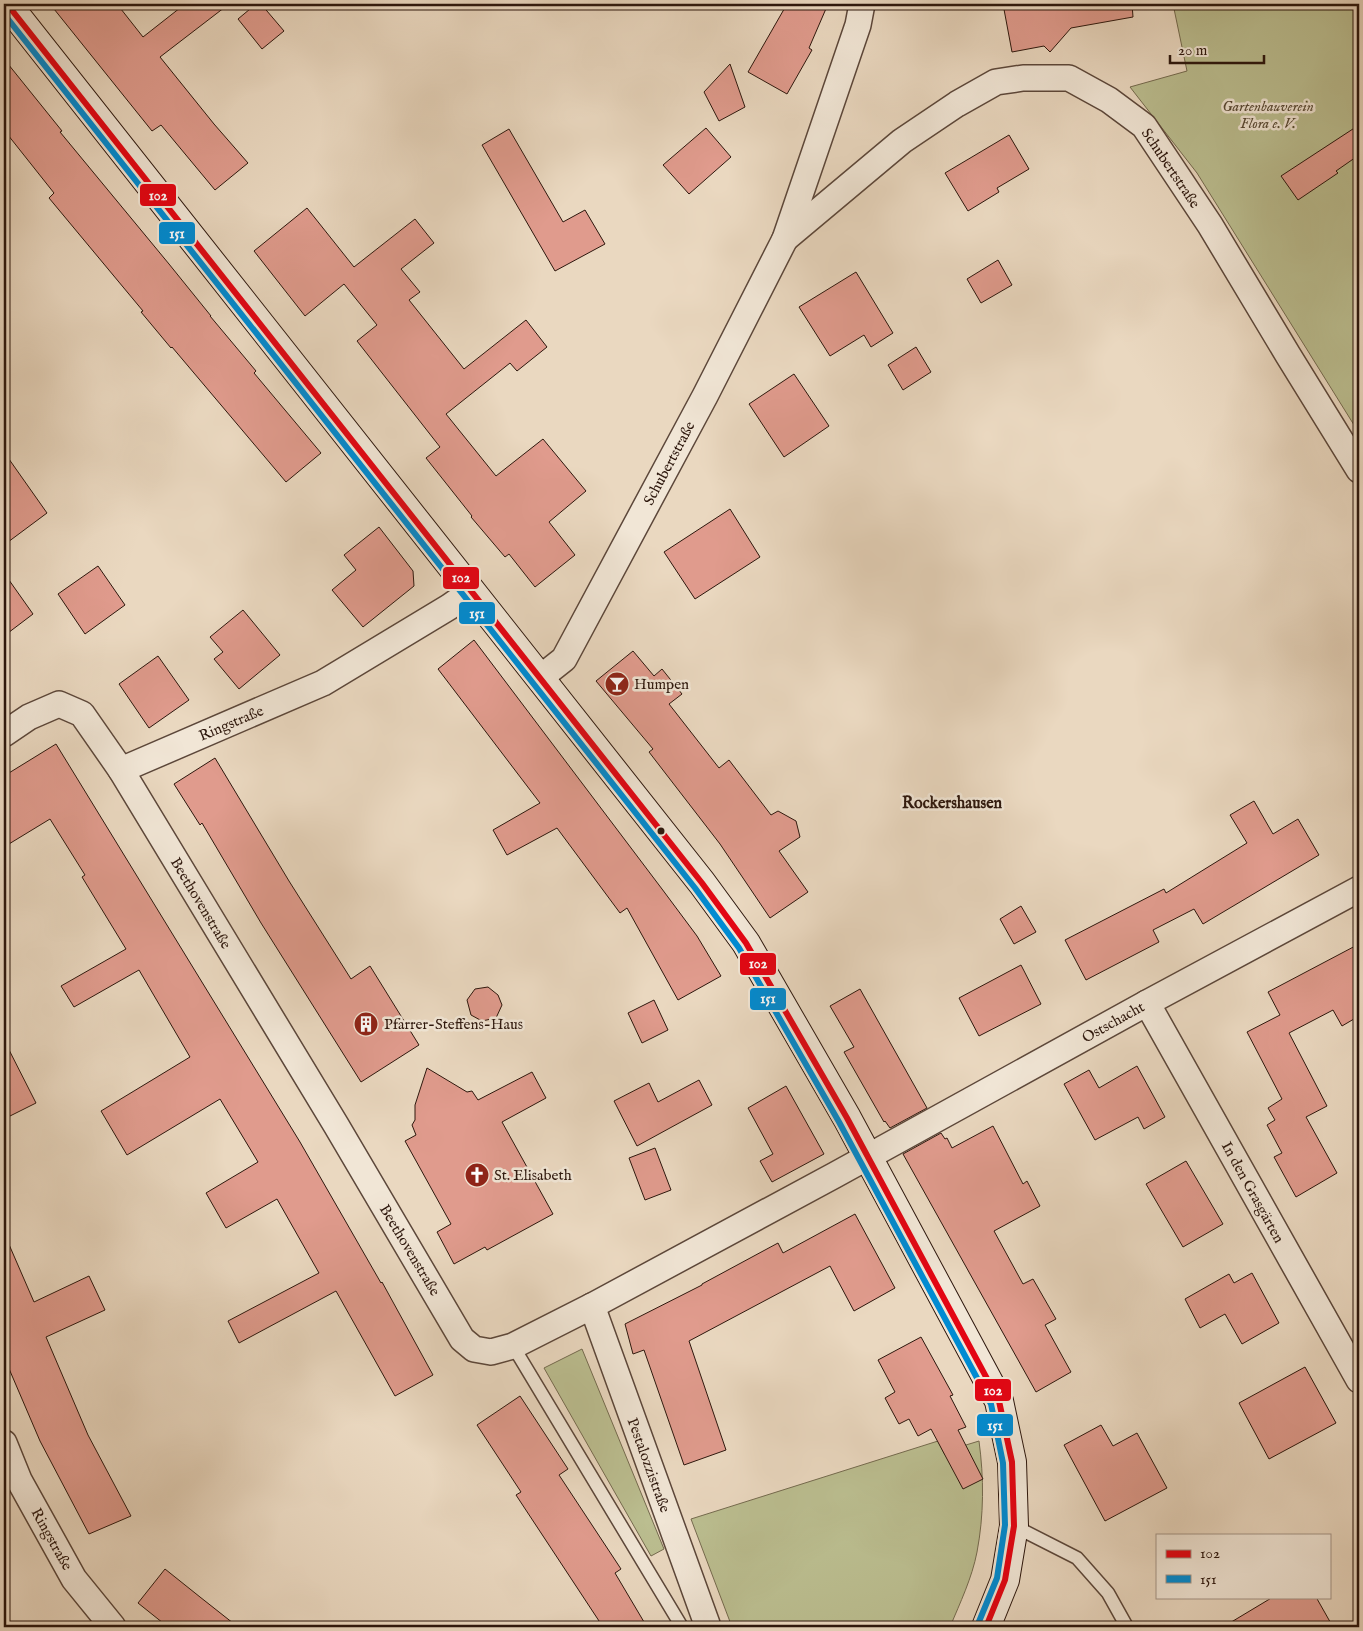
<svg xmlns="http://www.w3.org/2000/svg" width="1363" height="1631" viewBox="0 0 1363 1631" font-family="'IM FELL English',serif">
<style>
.green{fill:#bbbe90;stroke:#746a4e}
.building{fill:#e09b8d;stroke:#2d170d}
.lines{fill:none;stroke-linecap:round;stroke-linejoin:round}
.lane-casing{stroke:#5c473a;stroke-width:15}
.street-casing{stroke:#5c473a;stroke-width:28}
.secondary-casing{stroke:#2d170d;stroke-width:30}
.lane{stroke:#f1e6d6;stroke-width:12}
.street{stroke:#f1e6d6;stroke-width:25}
.secondary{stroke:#f1e6d6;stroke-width:28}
.bus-1-casing{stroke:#f1e6d6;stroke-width:10}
.bus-2-casing{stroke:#f1e6d6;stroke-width:10}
.bus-1{stroke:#e30513;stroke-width:6}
.bus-2{stroke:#008bd2;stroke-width:6}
.bus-dot{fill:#2d170d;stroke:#f1e6d6;stroke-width:2}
.labels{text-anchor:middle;stroke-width:5;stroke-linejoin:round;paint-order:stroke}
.park-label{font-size:15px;font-style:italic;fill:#584934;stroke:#f1e6d6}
.street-label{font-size:15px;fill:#2d170d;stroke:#f1e6d6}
.poi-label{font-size:15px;fill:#2d170d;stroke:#f1e6d6;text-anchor:start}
.neighbourhood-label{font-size:16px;font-weight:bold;fill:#2d170d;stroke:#f1e6d6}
.line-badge{stroke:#f1e6d6;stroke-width:2}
.badge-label{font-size:14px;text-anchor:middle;font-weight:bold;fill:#fff}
</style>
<rect width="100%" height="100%" fill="#ead8c0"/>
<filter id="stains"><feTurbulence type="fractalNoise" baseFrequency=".004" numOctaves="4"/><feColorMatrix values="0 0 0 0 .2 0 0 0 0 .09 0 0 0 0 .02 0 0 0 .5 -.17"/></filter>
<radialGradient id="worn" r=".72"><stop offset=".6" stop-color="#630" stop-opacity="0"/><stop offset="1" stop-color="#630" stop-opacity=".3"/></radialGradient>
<g class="green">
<path d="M1173,4H1359V433L1197,173L1130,87L1187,71Z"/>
<path d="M582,1349L664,1549L651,1556L544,1368Z"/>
<path d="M938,1441L945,1455L966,1445L979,1441C984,1478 984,1515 977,1552C972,1578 960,1603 950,1627H732L691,1519Z"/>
</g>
<g class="building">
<path d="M50,4H117L143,37L185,4H229L160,57L214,124L248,163L215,190L161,125L152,131Z"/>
<path d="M256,4H261L284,31L262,49L238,19Z"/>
<path d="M787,4H828L809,48L812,50L787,94L748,72Z"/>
<path d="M1003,4H1132L1133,17L1071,28L1050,52L1044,46L1012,52Z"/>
<path d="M4,59L62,131L60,132L169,264L211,316H210L256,371L254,373L321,453L286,482L172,347L171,348L141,312L143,311L49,198L54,193L4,130Z"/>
<path d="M730,64L745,107L719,121L704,92Z"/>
<path d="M1359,125V155L1336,171L1338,173L1298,200L1281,176Z"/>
<path d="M706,128L731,157L689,194L663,165Z"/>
<path d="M509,129L563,222L585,210L605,244L555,271L482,145Z"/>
<path d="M1009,135L1029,169L997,188L999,192L968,211L945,173Z"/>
<path d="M307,208L354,267L415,219L434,243L401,269L420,292L409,300L464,369L526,320L547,347L517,371L510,363L446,414L496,476L543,439L586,491L549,522L575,555L535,587L509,554L505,557L471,517L472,516L426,458L440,447L357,341L377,325L344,284L305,316L254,251Z"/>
<path d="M998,260L1012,285L981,303L967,279Z"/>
<path d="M856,272L893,333L871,347L864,335L830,356L799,307Z"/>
<path d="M916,347L931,372L903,390L888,365Z"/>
<path d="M794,374L829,426L784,457L749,404Z"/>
<path d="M4,452L47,513L4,545Z"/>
<path d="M730,509L760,557L695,599L664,552Z"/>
<path d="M379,527L413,571L414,586L363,627L332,590L356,570L344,555Z"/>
<path d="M98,566L125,605L85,634L58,594Z"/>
<path d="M4,573L33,614L4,636Z"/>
<path d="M243,610L280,655L239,689L214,659L223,652L210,637Z"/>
<path d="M474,640L662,889L697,936L721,976L678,1000L627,908L620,913L557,828L507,855L493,830L540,803L438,669Z"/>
<path d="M633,651L654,676L662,669L682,694L669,704L719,768L729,760L771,815L778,811L796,821L800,837L779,851L808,892L770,918L720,844L649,752L653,749L596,681Z"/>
<path d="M158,656L189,700L149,728L119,684Z"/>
<path d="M56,744L300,1142L381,1283L382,1282L433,1375L395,1396L336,1291L239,1343L228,1321L319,1273L277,1199L226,1228L206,1193L258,1162L220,1099L127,1155L101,1111L190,1057L139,970L74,1007L61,986L126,949L82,877L85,875L50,819L4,847V776Z"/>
<path d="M215,758L289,881L351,979L370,966L419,1045L361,1082L261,923L202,823L200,825L174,784Z"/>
<path d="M1254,801L1273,834L1298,819L1319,855L1203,924L1194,909L1153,930L1159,942L1086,980L1065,940L1164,889L1166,893L1247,843L1230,815Z"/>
<path d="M1021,906L1036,932L1014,944L1000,919Z"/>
<path d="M1359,944V1016L1342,1026L1333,1010L1289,1033L1327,1106L1306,1117L1337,1173L1296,1197L1274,1157L1282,1153L1267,1125L1275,1120L1268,1108L1282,1099L1247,1032L1280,1015L1268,992Z"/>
<path d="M1021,965L1041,1004L979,1036L959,998Z"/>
<path d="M488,987L498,995L502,1005L496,1018L482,1021L471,1015L467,1000L475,989Z"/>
<path d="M860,989L927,1108L890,1128L885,1121L884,1122L844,1052L854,1047L830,1006Z"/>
<path d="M654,1000L668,1030L642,1043L628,1013Z"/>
<path d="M4,1040L36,1103L4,1119Z"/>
<path d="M1137,1066L1165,1117L1144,1129L1138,1117L1095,1140L1064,1084L1089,1070L1099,1088Z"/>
<path d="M427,1068L467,1092L472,1091L478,1100L532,1072L546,1098L502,1122L553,1214L487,1250L485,1247L454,1264L437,1232L451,1224L405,1141L416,1135L412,1125L415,1120V1105Z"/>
<path d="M699,1080L712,1105L637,1146L614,1101L649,1083L658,1102Z"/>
<path d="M786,1086L824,1154L772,1182L760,1161L773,1154L748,1108Z"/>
<path d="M993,1126L1023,1184L1027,1181L1040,1206L994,1231L1023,1284L1033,1279L1056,1319L1045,1325L1071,1372L1036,1392L903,1154L941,1133L945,1139L947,1138L952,1148Z"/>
<path d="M655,1148L671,1190L645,1200L629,1158Z"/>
<path d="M1186,1161L1223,1224L1183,1247L1146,1184Z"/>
<path d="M855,1214L895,1288L854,1311L830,1266L689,1341L726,1450L684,1465L644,1350L633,1354L625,1324L702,1285V1284L778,1243L783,1253Z"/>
<path d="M4,1233L34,1302L89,1276L105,1310L46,1337L88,1435L131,1516L89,1534L40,1441L4,1357Z"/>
<path d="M1252,1273L1279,1323L1242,1344L1225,1314L1200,1328L1185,1299L1229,1274L1234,1283Z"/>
<path d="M921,1337L953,1395L950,1396L966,1427L958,1430L983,1479L963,1489L931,1429L918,1436L909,1419L899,1424L885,1398L895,1392L878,1360Z"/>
<path d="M1305,1367L1336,1423L1269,1459L1239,1403Z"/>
<path d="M520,1396L568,1469L559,1475L621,1569L615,1573L647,1627H603L516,1495L521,1492L477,1425Z"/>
<path d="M1101,1425L1113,1446L1137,1433L1167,1488L1105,1521L1064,1445Z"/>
<path d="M165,1569L200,1597L238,1627H168L138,1603Z"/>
<path d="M1273,1597H1316L1333,1627H1223Z"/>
</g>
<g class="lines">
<defs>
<g id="lane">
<path d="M513,1346L682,1627"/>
<path d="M1014,1526L1077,1558L1108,1593L1127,1627"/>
</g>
<g id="street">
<path d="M785,239L902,141L957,104L996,82L1023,78H1069L1109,100L1144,126L1210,225L1288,355L1359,470"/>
<path d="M540,678L564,659L705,396L785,239L858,25L862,4"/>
<path d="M4,734L29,717L59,704L82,714L121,770L336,1125L462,1339L474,1349L491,1352L513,1346L592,1306L835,1175L1147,1003L1359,889"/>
<path d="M121,770L323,683L449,607L472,591"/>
<path d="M1147,1003L1359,1380"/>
<path d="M592,1306L707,1624L706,1627"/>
<path d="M4,1443L19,1480L74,1579L113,1627"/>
</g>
<path id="secondary" d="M7,4L702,883L746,943L847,1118L999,1401L1012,1462L1014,1526L1005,1580L986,1627"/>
</defs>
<use href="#lane" class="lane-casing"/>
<use href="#street" class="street-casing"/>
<use href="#secondary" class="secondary-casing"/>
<use href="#lane" class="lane"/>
<use href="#street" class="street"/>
<use href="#secondary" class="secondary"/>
<defs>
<path id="bus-1" d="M7,4L702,883L746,943L847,1118L999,1401L1012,1462L1014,1526L1005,1580L986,1627"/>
<path id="bus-2" d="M4,14L695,888L739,948L839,1122L991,1404L1003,1463L1005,1525L997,1578L978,1624"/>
</defs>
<use href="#bus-1" class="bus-1-casing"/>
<use href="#bus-2" class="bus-2-casing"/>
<use href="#bus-1" class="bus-1"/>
<use href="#bus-2" class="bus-2"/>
</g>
<defs>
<symbol id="bar-disc" viewBox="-11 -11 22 22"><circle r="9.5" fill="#8f2418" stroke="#f1e6d6"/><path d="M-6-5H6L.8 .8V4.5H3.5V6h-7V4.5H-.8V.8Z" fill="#fff"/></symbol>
<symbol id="building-disc" viewBox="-11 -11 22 22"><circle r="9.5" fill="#8f2418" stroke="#f1e6d6"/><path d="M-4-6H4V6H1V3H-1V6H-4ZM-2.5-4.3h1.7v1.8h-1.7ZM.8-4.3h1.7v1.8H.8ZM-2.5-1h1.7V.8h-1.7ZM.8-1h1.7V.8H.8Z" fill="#fff"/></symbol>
<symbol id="church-disc" viewBox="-11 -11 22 22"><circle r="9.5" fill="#8f2418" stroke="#f1e6d6"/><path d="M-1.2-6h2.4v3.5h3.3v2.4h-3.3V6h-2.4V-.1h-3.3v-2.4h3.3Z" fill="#fff"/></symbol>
</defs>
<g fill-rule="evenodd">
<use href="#bar-disc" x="603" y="670" width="28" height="28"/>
<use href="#building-disc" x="352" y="1010" width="28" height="28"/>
<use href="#church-disc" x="463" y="1161" width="28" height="28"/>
</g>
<circle class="bus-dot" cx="661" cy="831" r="4.5"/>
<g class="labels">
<g class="park-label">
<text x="1268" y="111">Gartenbauverein<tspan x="1268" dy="17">Flora e. V.</tspan></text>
</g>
<g class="street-label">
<text transform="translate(1171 168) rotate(56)" y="5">Schubertstraße</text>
<text transform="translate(669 463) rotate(-62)" y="5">Schubertstraße</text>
<text transform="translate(231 723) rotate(-23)" y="5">Ringstraße</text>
<text transform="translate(201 903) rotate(59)" y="5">Beethovenstraße</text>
<text transform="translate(1113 1022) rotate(-29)" y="5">Ostschacht</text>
<text transform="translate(1253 1192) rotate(61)" y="5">In den Grasgärten</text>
<text transform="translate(410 1250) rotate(59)" y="5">Beethovenstraße</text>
<text transform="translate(649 1465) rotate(70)" y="5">Pestalozzistraße</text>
<text transform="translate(52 1539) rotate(61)" y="5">Ringstraße</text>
</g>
<g class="poi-label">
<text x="634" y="689">Humpen</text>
<text x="384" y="1029">Pfarrer-Steffens-Haus</text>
<text x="494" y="1180">St. Elisabeth</text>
</g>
<g class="neighbourhood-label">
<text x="952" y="808">Rockershausen</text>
</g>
</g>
<g class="line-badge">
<rect x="139" y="183" width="38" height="24" rx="5" fill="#e30513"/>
<rect x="158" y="221" width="38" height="24" rx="5" fill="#008bd2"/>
<rect x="442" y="566" width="38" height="24" rx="5" fill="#e30513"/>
<rect x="458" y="601" width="38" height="24" rx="5" fill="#008bd2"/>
<rect x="739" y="952" width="38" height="24" rx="5" fill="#e30513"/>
<rect x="749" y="987" width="38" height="24" rx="5" fill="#008bd2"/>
<rect x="974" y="1378" width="38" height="24" rx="5" fill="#e30513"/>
<rect x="976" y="1413" width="38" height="24" rx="5" fill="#008bd2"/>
</g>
<g class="badge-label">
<text x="158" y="200">102</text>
<text x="177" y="238">151</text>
<text x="461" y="582">102</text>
<text x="477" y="618">151</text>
<text x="758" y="968">102</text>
<text x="768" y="1003">151</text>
<text x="993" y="1395">102</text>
<text x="995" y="1430">151</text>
</g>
<rect width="1363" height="1631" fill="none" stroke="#ead8c0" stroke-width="20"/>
<rect x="5" y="5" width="1353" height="1621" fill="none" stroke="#2d170d" stroke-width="2.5"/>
<rect x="10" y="10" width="1343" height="1611" fill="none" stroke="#2d170d"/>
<rect x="1156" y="1534" width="175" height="65" fill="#f1e6d6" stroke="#a39386"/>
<rect x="1166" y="1550" width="25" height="8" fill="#e30513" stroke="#a39386"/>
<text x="1200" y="1558" font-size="15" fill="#2d170d">102</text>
<rect x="1166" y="1575" width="25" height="8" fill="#008bd2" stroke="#a39386"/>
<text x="1200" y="1584" font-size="15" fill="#2d170d">151</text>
<path d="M1170 55v8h94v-8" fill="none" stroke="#2d170d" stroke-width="2.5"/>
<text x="1178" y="55" font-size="15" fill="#2d170d" stroke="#f1e6d6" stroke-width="4" paint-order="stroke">20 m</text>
<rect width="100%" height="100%" filter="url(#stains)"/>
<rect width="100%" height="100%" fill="url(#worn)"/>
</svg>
